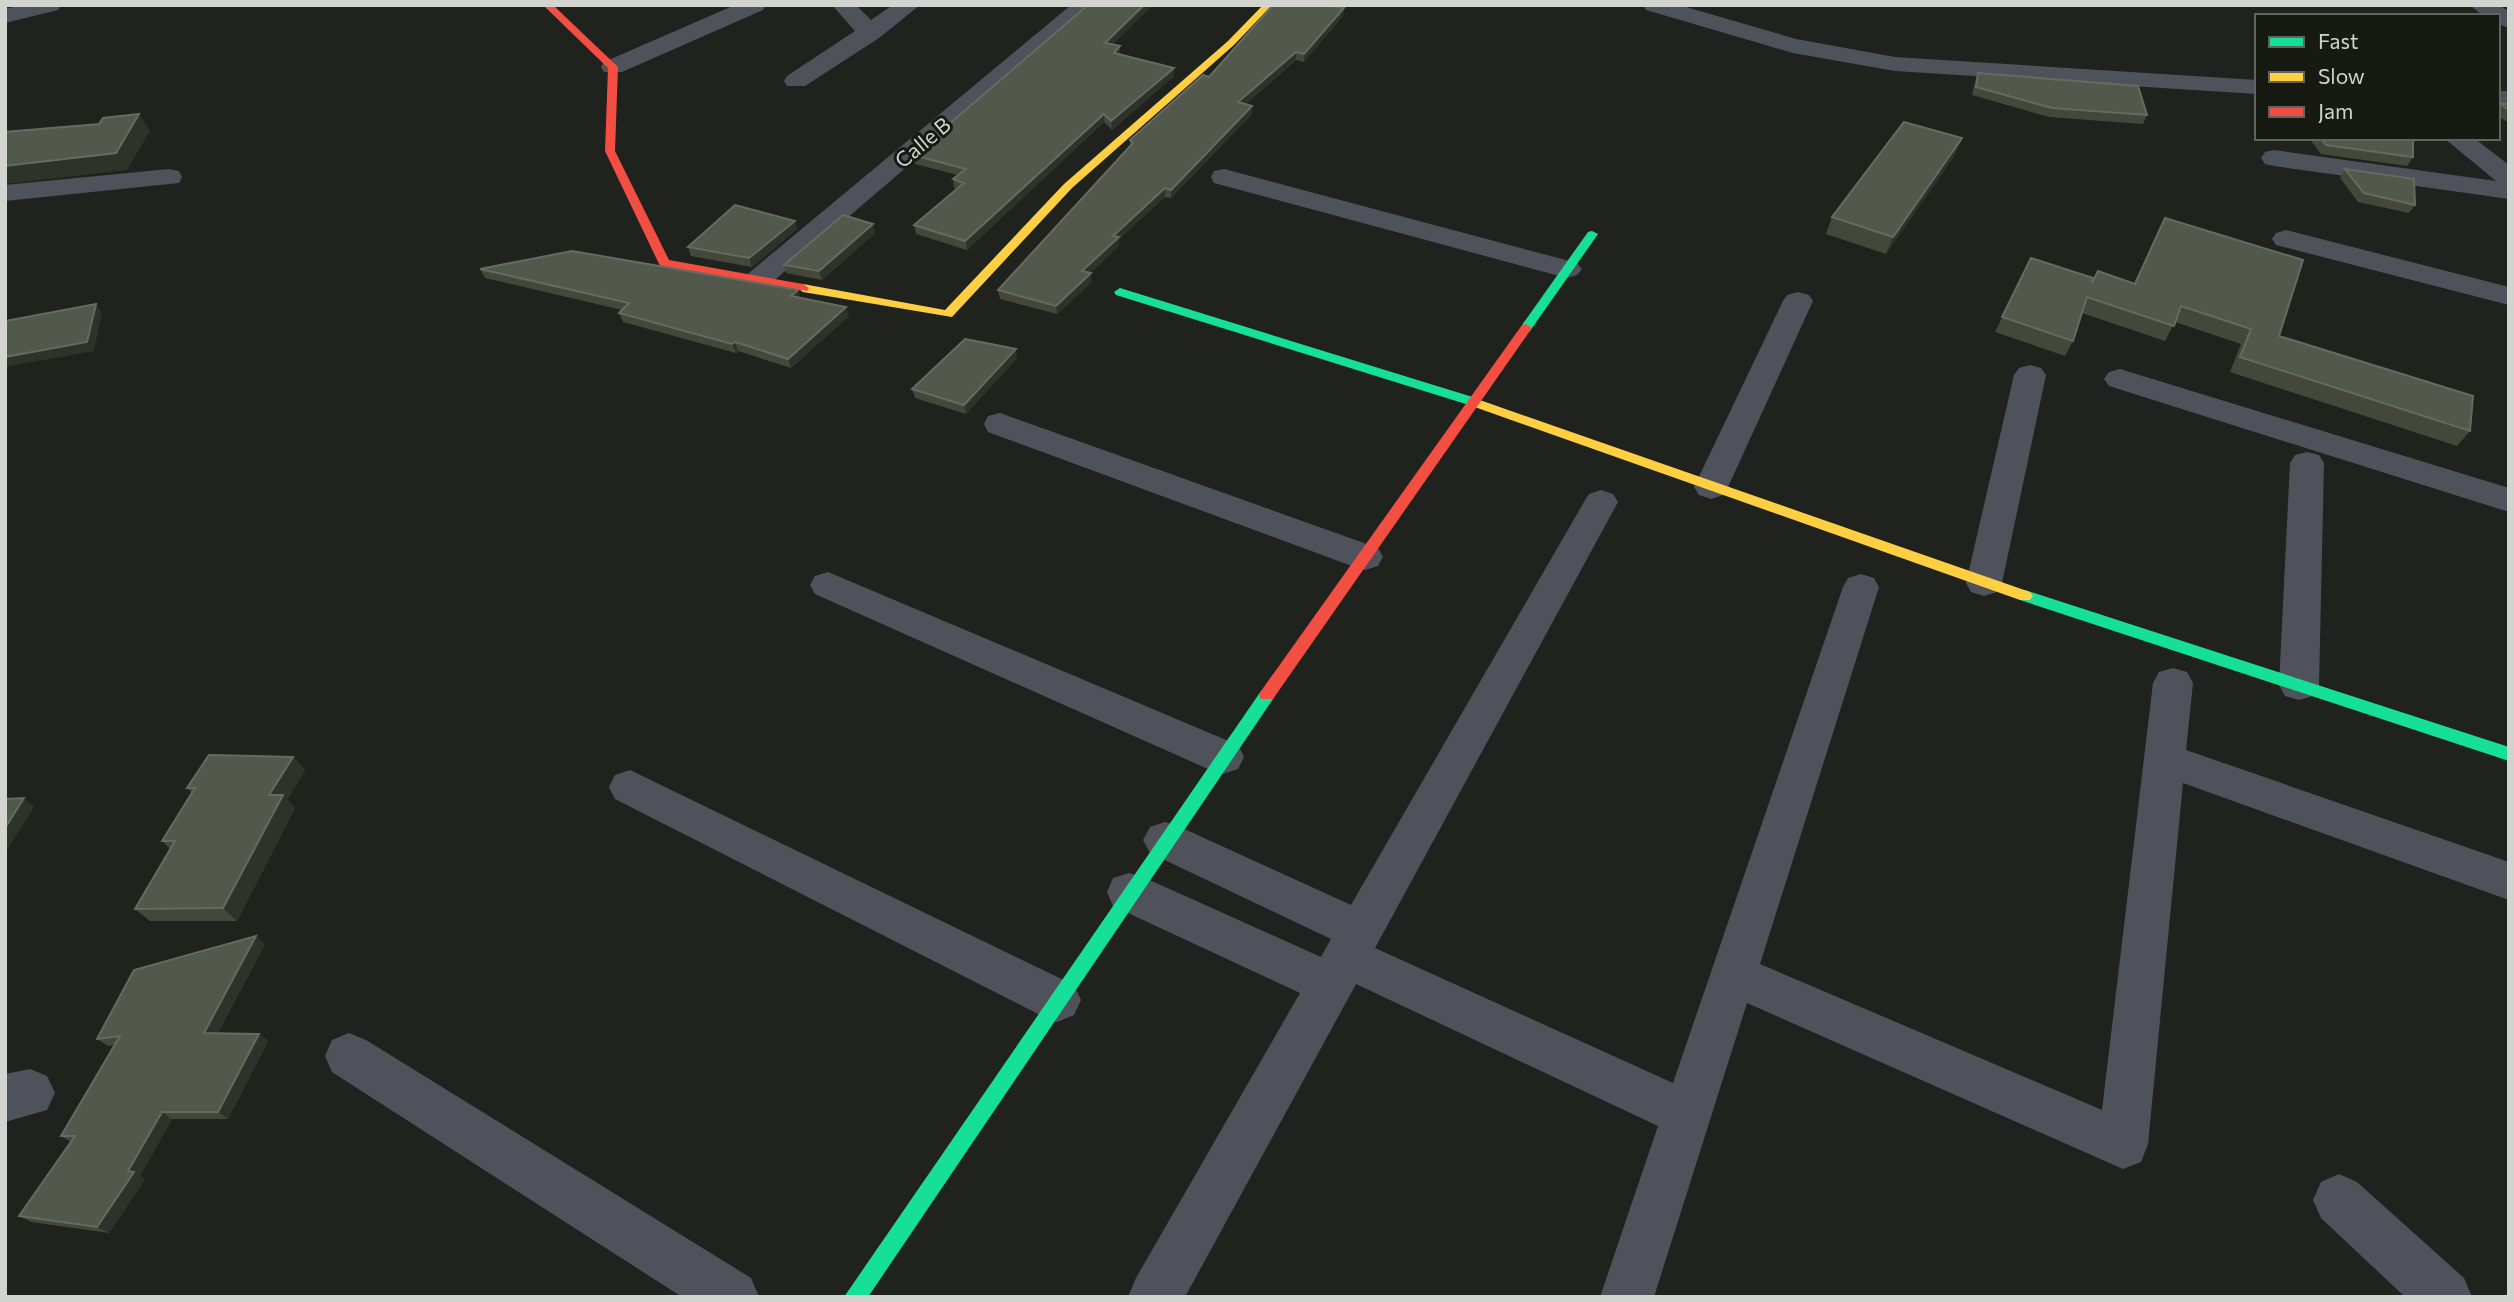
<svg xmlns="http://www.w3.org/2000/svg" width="2514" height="1302" viewBox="0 0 2514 1302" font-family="Commissioner,sans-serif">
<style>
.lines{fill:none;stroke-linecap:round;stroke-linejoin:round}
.street{fill:#50525b;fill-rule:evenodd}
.fast{fill:#16e098;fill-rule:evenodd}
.slow{fill:#ffcf43;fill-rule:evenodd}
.jam{fill:#f24e42;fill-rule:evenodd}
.wall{fill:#43483b}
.shaded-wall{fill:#2e3329}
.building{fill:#52584b;stroke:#666b60;stroke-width:2}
.labels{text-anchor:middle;stroke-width:6;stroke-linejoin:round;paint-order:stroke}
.far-street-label{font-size:21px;fill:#d2d4d0;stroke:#171a13}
</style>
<rect width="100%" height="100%" fill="#20221e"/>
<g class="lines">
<g class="street">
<path d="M21,5H61L58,10L5,23V9Z"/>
<path d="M735,5H766L763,10L622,72H604L601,67L604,62Z"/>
<path d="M832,5H856L871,20L893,5H920L879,38L805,86H787L784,81L787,76L855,31Z"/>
<path d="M1071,5H1096L770,284L760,287L750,284L745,278L750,272Z"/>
<path d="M1643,5H1679L1796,39L1895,57L2257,80V94L1895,71L1793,53L1646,10Z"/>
<path d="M2470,5H2498L2509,11V28L2498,24V16H2483Z"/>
<rect x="2498" y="91" width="11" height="14"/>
<path d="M2444,138H2474L2509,165V199L2274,166L2265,164L2261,158L2265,152L2274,150L2496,181Z"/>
<path d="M169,169L179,171L182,177L179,183L5,201V185Z"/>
<path d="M1224,169L1577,263L1582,269L1577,275L1567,278L1214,183L1211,177L1214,171Z"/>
<path d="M2286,230L2509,287V305L2276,245L2272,239L2276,233Z"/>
<path d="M1798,292L1809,295L1813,301L1728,487L1723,495L1711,499L1699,495L1694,487L1783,301L1787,295Z"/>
<path d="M2030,365L2041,368L2046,375L2002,583L1997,592L1984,596L1971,592L1966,583L2014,375L2019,368Z"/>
<path d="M2120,369L2509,488V512L2109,386L2104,379L2109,372Z"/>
<path d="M1000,413L1378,548L1383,557L1378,566L1365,570L1352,566L988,432L984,424L988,416Z"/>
<path d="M2307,452L2319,455L2324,463L2319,685L2313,696L2299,700L2285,696L2279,685L2290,463L2295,455Z"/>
<path d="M1601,490L1613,494L1618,502L1375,948L1673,1083L1843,587L1848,578L1861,574L1874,578L1879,587L1760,964L2102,1110L2153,683L2159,672L2173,668L2187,672L2193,683L2186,750L2509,862V900L2183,783L2148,1144L2141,1162L2123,1169L1747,1003L1654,1297H1600L1658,1126L1356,984L1185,1297H1128L1136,1278L1300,993L1113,906L1107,892L1113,878L1129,873L1145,878L1321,957L1331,939L1150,853L1143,840L1150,827L1165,822L1180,827L1351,905L1584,502L1589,494Z"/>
<path d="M828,572L1238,745L1244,757L1238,769L1223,774L1208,769L815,594L810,585L815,576Z"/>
<path d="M630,770L1074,985L1081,1000L1074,1015L1057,1022L1040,1015L615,799L609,787L615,775Z"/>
<path d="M349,1033L366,1040L751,1278L759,1297H682L332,1072L325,1056L332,1040Z"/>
<path d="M30,1069L47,1076L55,1093L47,1110L5,1122V1074Z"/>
<path d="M2339,1174L2357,1182L2464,1278L2472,1297H2405L2321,1218L2313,1200L2321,1182Z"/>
</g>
<g class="fast">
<path d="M1592,231L1598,234L1530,331H1522V325L1588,232Z"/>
<path d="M1120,288L1479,399L1481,402L1474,406L1469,405L1116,295L1114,292Z"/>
<path d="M2025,590L2509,747V761L2020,600L2017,596L2020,592Z"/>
<path d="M1267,689L1273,691L1275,695L1273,699L868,1297H844L1261,691Z"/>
</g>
<g class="slow">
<path d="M1263,5H1272L1234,45L1072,188L952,317L803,292L797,288L803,284L945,310L1064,184L1228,41Z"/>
<path d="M1474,398L2030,592L2033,596L2030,600H2020L1469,405L1467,402Z"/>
</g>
<g class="jam">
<path d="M543,5H553L618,67L615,151L669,260L803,284L809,288L807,291L660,266L605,151L608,68Z"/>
<path d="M1526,324L1532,328L1273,699H1261L1259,695L1261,691L1522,325Z"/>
</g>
</g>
<g class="wall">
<path d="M1343,5L1340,8H1344L1343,16L1304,62L1296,60L1246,104L1252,114L1171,198L1165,197L1119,239V246L1090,273L1092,282L1057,314L1000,299L998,290L1130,147V140Z"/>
<path d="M1113,45L1120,54L1174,76L1112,130L1104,122L967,250L916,234L914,225L957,189L954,188L953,179L958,175L915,164L913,155Z"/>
<path d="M1978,73L2147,115L2143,124L2049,117L1972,95L1975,82Z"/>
<path d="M2499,103L2509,104V123L2498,116Z"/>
<path d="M2309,138H2413V157L2407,166L2321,154Z"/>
<path d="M1955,155L1886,254L1826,234L1832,217Z"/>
<path d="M2345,169L2415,205L2409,213L2358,202L2340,178Z"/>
<path d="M2165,218L2279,336L2470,431L2457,446L2230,372L2241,344L2175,322L2165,341L2082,313L2073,341L2065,356L1995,332L2031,258L2093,278L2134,284L2157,233Z"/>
<path d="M873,224L875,233L822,280L786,273L784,265Z"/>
<path d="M797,229L752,267L691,256L688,247Z"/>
<path d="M480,269L798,290L800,298L849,316L791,368L738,351L736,353L623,322L619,313L622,310L485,278Z"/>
<path d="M1017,358L966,414L915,398L912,389Z"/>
<path d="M293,757L305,770L287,800L295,808L237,921H150L135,909L170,849L162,841L192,793L187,788Z"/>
<path d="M265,944L218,1033L259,1034L268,1041L228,1119H172L140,1176L145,1179L109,1233L31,1222L19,1216L71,1142L61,1136L114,1045L108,1046L97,1039Z"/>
</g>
<g class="shaded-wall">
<path d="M1144,5H1153L1106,51L1105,43Z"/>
<path d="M1344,8L1343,16L1304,62V54Z"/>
<path d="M1120,46V55L1114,53Z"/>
<path d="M1296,52V60L1238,111V102Z"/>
<path d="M1174,68V76L1112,130L1111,121Z"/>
<path d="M1252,106V114L1171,198V190Z"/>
<path d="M139,114L150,131L127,170L5,184V166Z"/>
<path d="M1104,114V122L967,250L965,241Z"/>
<path d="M1962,138L1955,155L1886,254L1893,237Z"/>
<path d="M1165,188V197L1119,239V246L1083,280L1082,271L1113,236Z"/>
<path d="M795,221L797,229L752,267L749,258Z"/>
<path d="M873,224L875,233L822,280L819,271Z"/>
<path d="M1091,273L1092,282L1057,314L1056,306Z"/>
<path d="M798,290L801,299L791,296Z"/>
<path d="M96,304L102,313L94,351L5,367V357Z"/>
<path d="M846,307L849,316L791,368L788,359Z"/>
<path d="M735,342L738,351L736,353L732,344Z"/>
<path d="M1016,349L1017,358L966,414L964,405Z"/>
<path d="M293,757L305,770L287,800L295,808L237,921L223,908L269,795Z"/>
<path d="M24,798L34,807L5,853V828Z"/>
<path d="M256,936L265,944L214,1040L204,1033Z"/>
<path d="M259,1034L268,1041L228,1119L218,1112Z"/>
<path d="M162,1112L172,1119L140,1176L145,1179L109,1233L97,1227Z"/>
</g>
<g class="building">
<path d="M1088,5H1144L1105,43L1120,46L1114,53L1174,68L1111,121L1104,114L965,241L914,225L964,183L953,179L966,169L913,155Z"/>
<path d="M1273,5H1334L1333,6L1344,8L1304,54L1296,52L1238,102L1252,106L1171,190L1165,188L1113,236L1119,237L1082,271L1091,273L1056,306L998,290L1133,143L1130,140L1203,75L1209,77Z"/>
<path d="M1978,73L2138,86L2147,115L2052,108L1976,87Z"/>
<path d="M2499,103L2509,104V110Z"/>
<path d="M139,114L116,153L5,166V132L99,124L103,118Z"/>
<path d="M1904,122L1962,138L1893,237L1832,217Z"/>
<path d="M2321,138H2413V157L2326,145Z"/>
<path d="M2345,169L2414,179L2415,205L2364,193Z"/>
<path d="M735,205L795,221L749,258L688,247Z"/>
<path d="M843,215L873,224L819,271L784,265Z"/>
<path d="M2165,218L2303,260L2279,336L2473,396L2470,431L2240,357L2251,329L2181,306L2174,326L2087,297L2073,341L2002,317L2031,258L2093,278L2092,283L2098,271L2135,284Z"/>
<path d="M572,251L798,290L791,296L846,307L788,359L735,342L732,344L619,313L629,303L480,269Z"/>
<path d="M96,304L87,342L5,357V321Z"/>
<path d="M965,339L1016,349L964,405L912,389Z"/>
<path d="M209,755L293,757L269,795H283L223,908L135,909L175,841H162L195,788H187Z"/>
<path d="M24,798L5,828V799Z"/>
<path d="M256,936L204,1033L259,1034L218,1112H162L128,1171L134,1172L97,1227L19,1216L75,1136H61L120,1036L97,1039L134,970Z"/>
</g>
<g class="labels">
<g class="far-street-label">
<text transform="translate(923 143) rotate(-40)" y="7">Calle B</text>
</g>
</g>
<rect width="2514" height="1302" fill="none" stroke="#d2d4d0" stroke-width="14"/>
<rect x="2255" y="14" width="245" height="126" fill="#171a13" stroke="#62645f" stroke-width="2"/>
<rect x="2269" y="37" width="35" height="10" fill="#16e098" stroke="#62645f" stroke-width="2"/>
<text x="2318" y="49" font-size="21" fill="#d2d4d0">Fast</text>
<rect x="2269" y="72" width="35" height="10" fill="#ffcf43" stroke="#62645f" stroke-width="2"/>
<text x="2318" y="84" font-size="21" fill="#d2d4d0">Slow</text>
<rect x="2269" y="107" width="35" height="10" fill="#f24e42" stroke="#62645f" stroke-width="2"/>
<text x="2318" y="119" font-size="21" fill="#d2d4d0">Jam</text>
</svg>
